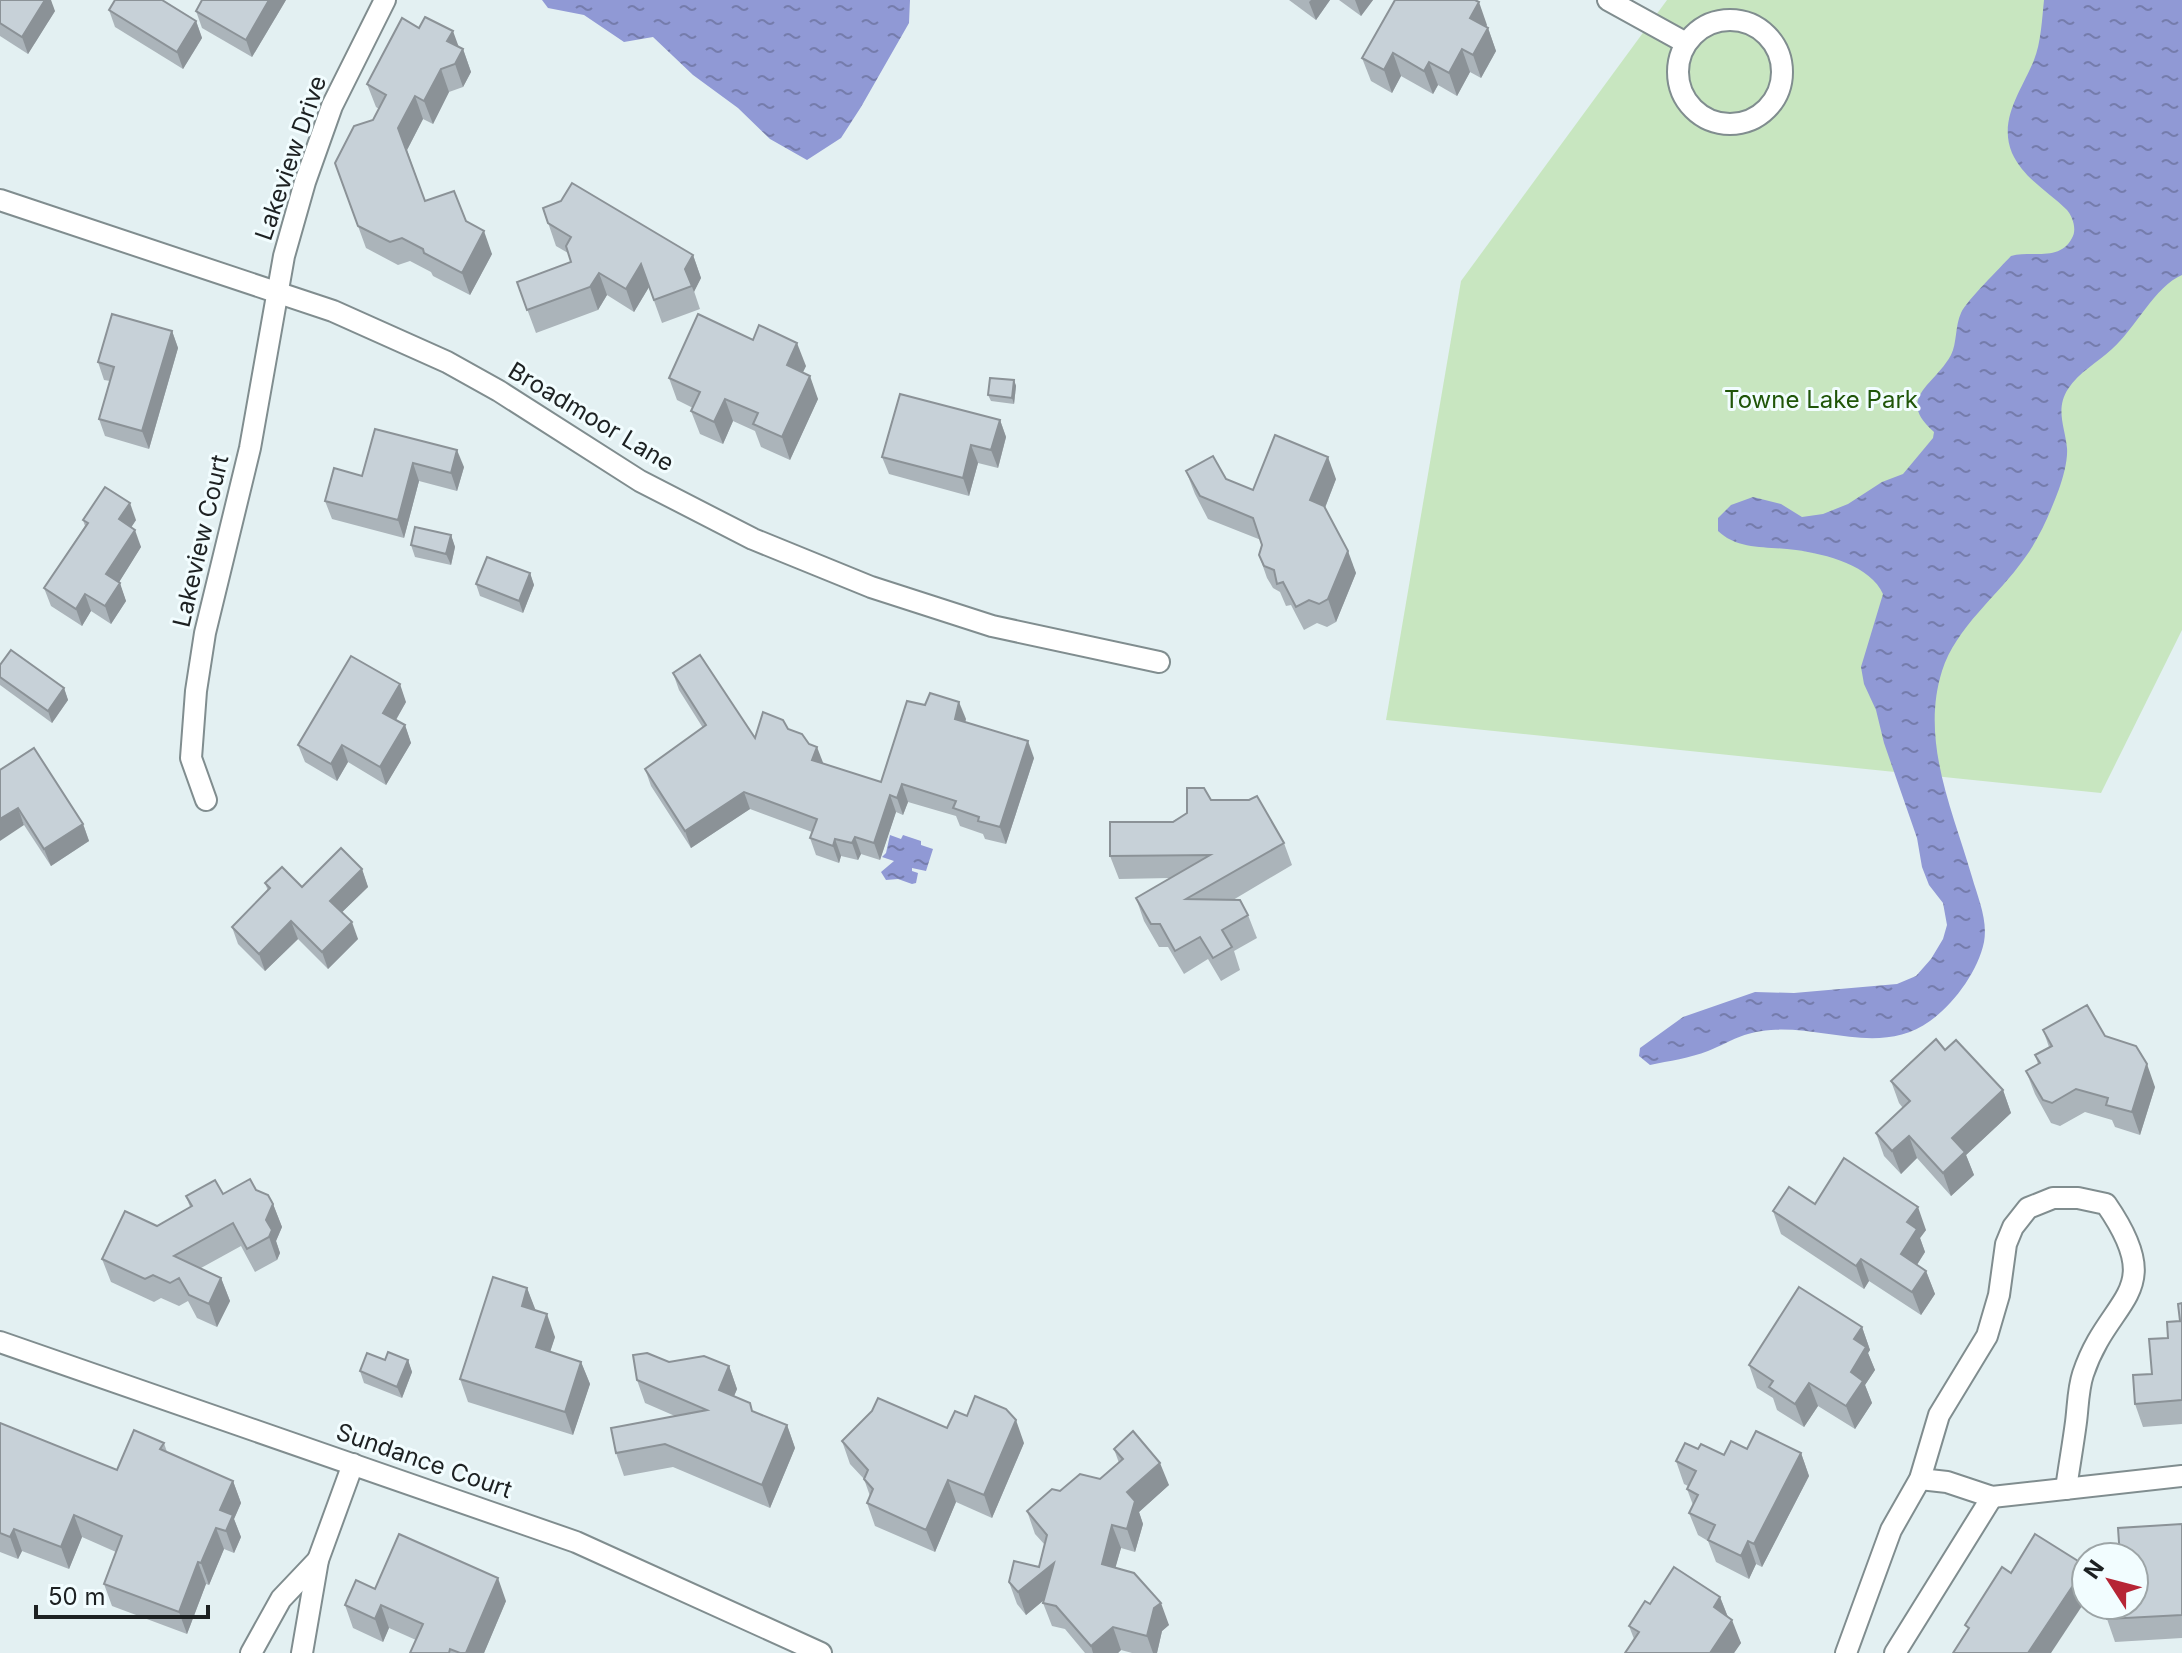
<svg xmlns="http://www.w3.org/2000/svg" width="2182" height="1653" viewBox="0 0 2182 1653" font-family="Inter,sans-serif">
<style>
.park{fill:#c8e6c0}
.water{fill:url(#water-ripples)}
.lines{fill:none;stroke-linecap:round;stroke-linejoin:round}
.minor-casing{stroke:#808d8f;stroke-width:24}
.minor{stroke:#fff;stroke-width:20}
.wall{fill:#abb4ba}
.shaded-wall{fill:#8b9297}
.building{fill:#c7d1d8;stroke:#8b9297;stroke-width:2}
.labels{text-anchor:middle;stroke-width:6;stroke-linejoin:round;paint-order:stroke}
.street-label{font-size:24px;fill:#1d2122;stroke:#f2fdff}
.park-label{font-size:24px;fill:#1f5508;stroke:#f2fdff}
</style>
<defs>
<pattern id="water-ripples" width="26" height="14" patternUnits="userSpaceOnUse" patternTransform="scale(2)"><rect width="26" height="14" fill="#9099d5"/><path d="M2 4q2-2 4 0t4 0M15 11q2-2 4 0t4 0" fill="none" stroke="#757cac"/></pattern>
</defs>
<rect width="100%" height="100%" fill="#e3f0f2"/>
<path class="park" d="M1667,0H2182V630L2101,793L1386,720L1461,281Z"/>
<g class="water">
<path d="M542,0H910L909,23L861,107L841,138L807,160L770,139L738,108L693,75L653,37L624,42L584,15L548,8Z"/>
<path d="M2044,0H2182V275C2155,286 2135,329 2112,349C2097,363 2079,372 2068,389C2055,409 2065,427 2067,448C2068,460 2063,478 2059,489C2050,513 2039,539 2024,559C1998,596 1956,627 1942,671C1920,741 1953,811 1972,877C1978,898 1988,920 1984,942C1978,971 1954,1004 1930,1021C1882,1056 1824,1026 1771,1030C1740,1033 1735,1040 1708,1051C1690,1058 1669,1061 1650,1065L1639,1056L1640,1048L1683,1017L1755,992L1794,993L1897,984L1916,976L1931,959L1943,939L1947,925L1943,903L1929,885L1922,867L1917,838L1884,743L1876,710L1864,684L1861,667L1883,594C1871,566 1826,554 1796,550C1769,546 1739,551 1718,531V518L1731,505L1753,497L1781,504L1802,517L1823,514L1848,504L1882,482L1903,474L1933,438L1934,432C1895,398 1934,386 1951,355C1957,343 1955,326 1961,313C1967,300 2000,268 2011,256C2031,250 2060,262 2072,238C2077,230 2073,217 2067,210C2048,191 2024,179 2012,153C1998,119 2022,90 2034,60C2041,43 2042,19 2044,0Z"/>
<path d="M890,835L901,839L903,835L921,841V845L933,849L926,871L912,868V871L918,873L916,883L912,884L898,879L886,880L881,872L894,861L882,857L886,853Z"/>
</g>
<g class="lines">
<defs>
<g id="minor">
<path d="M1608,0L1686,43"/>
<circle cx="1730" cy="72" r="52"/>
<path d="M0,200L333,311L447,362L499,391L640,481L753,539L871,587L992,626L1159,662"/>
<path d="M206,800L191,758L196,691L205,633L250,448L284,256L305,182L332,106L385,0"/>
<path d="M0,1342L576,1542L821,1653"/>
<path d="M1920,1479L1947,1482L1992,1497L2182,1476"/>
<path d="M251,1653L281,1599L318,1560"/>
<path d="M302,1653L318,1560L353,1464"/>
<path d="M1846,1653L1891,1530L1920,1479L1939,1415L1987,1336L1999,1295L2006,1244L2013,1227L2028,1208L2053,1198H2078L2106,1204C2169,1295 2109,1295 2083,1374C2078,1389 2078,1407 2076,1422C2073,1445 2069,1467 2066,1489"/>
<path d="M1895,1653L1992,1497"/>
</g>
</defs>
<use href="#minor" class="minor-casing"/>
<use href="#minor" class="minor"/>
</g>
<g class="wall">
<path d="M0,0L55,11L28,54L0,36Z"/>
<path d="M286,0L252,57L202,28L196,11Z"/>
<path d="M1289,0H1330L1316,20Z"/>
<path d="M1339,0H1373L1361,16Z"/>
<path d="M109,10L196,21L202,38L183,69L115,27Z"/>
<path d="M1487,25L1486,27L1488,28L1496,51L1481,78L1470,72L1457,96L1438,85L1433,94L1401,76L1392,93L1371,81L1362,58Z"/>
<path d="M458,47L463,49L471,72L463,87L449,92L433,124L423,119L407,150L425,201L466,221L492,254L470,295L433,276L431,272L410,261L398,265L366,248L335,163L373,120L379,109L376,107L367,84Z"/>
<path d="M543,208L693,255L701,278L694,291L700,309L662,323L649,287L634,312L607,295L598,310L536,333L517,282L571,262L568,253L556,246Z"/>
<path d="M172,331L178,348L149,449L105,436L99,419L110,381L104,380L98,362Z"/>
<path d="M806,366L803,372L818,399L790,460L761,447L755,431L733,421L723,444L700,434L691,411L693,408L677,400L669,378Z"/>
<path d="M1014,380L1016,386L1014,404L991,401L988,395Z"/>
<path d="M1000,420L1006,437L998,468L978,463L969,496L889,474L882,457Z"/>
<path d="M375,429L464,467L457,491L419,481L404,538L332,519L325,501L362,476Z"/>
<path d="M1186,471L1226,479L1253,490L1336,479L1325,508L1356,573L1336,622L1327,627L1317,623L1304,630L1291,605L1286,606L1280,592L1273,588L1267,578L1259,555L1262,545L1261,540L1208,519L1195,494Z"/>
<path d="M83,520H136L131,527L141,547L119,582L126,601L111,624L91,611L82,626L51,606L44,588L85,526Z"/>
<path d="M451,535L455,547L451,565L415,557L411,545Z"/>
<path d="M530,573L534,585L523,613L480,596L476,584Z"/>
<path d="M0,665L64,688L68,700L52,723L0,685Z"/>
<path d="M673,673L755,738L788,729L823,764L881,782L966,719L965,722L1034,758L1006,844L985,839L983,834L960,826L956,816L908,802L903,815L896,812L880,860L861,854L858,860L841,856L839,863L816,855L810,838L812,832L750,809L691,848L651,786L645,769L703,728L679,690Z"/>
<path d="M406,702L396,720L405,725L411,743L386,785L348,762L337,781L305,762L298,745Z"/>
<path d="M0,770L83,824L89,841L51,866L24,825Z"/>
<path d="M1211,800L1284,843L1292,865L1233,900L1248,915L1257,938L1234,951L1240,970L1221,981L1208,959L1184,974L1168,947H1159L1144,921L1136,898L1170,878L1119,879L1110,856Z"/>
<path d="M362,869L368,887L342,912L358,939L328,969L298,939L265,971L238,944L232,927L268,891L265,883L302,887Z"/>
<path d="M2043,1030L2105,1036L2155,1087L2140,1135L2115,1127L2112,1120L2085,1112L2060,1126L2051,1123L2035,1094L2026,1071L2038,1064L2035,1055L2049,1047Z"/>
<path d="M1945,1050L2003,1090L2011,1113L1966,1155L1974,1175L1951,1196L1917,1158L1901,1174L1884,1156L1876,1133L1903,1108L1899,1103L1891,1081Z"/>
<path d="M256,1190L273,1204L282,1227L276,1241L280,1253L277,1260L255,1272L241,1246L201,1268L221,1278L230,1301L217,1327L197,1318L188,1301L179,1306L161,1298L154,1302L111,1282L102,1259L190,1207L186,1196L223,1194Z"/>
<path d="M1815,1204L1926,1230L1920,1238L1925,1252L1917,1265L1926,1271L1935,1294L1921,1315L1869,1281L1864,1289L1781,1234L1773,1211Z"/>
<path d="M527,1288L535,1310L555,1337L550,1352L581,1362L590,1384L573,1435L468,1402L460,1379Z"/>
<path d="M2182,1303V1424L2143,1427L2135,1404L2152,1374L2168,1338L2180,1321Z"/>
<path d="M1862,1327L1870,1350L1868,1353L1875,1370L1865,1385L1872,1403L1855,1429L1818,1406L1804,1427L1777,1410L1773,1398L1757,1388L1749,1365Z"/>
<path d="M385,1360H408L412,1372L402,1398L364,1383L360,1371Z"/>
<path d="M669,1362L729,1366L737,1389L734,1396L753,1412L787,1425L795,1448L770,1508L673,1467L624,1476L616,1453L675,1416L645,1403L637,1380Z"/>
<path d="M0,1423L117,1470L164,1443L167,1452L233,1481L241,1503L234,1519L241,1537L234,1553L224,1549L209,1585L206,1584L187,1634L112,1606L104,1584L116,1552L82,1537L69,1569L22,1551L18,1559L0,1552Z"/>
<path d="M947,1428L1024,1443L992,1518L956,1502L935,1552L875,1526L867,1503L870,1496L864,1479L850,1464L842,1441Z"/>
<path d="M1114,1449L1169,1485L1139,1512L1143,1524L1135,1552L1121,1548L1115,1568L1169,1625L1162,1631L1157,1653H1132L1121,1650L1118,1653H1085L1065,1629L1052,1626L1043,1603L1044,1600L1026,1615L1017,1604L1009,1582L1039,1567L1045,1545L1035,1534L1027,1511L1060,1491L1100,1479L1119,1463Z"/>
<path d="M1698,1449L1724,1455L1747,1449L1801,1453L1809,1476L1762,1567L1756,1564L1749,1579L1716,1562L1708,1541L1698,1535L1689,1513L1693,1505L1687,1489L1688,1486L1684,1484L1676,1461Z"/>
<path d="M2182,1524V1638L2115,1642L2107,1619Z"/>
<path d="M375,1589L506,1601L484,1653H410L416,1640L389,1628L383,1642L353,1628L345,1605Z"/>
<path d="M1720,1597L1728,1617L1741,1643L1734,1653H1625L1634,1639L1629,1626L1650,1604Z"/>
</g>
<g class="shaded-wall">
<path d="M45,0H51L55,11L28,54L22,37Z"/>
<path d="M269,0H286L252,57L246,40Z"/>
<path d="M1311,0H1330L1316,20L1309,2Z"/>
<path d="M1355,0H1373L1361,16Z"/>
<path d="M1479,2L1487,25L1478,41L1470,18Z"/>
<path d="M196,21L202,38L183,69L177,52Z"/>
<path d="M1488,28L1496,51L1481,78L1473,55Z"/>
<path d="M453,31L461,53L463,49L471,72L463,87L447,41Z"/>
<path d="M1462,49L1470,72L1457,96L1449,73Z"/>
<path d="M1393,53L1401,76L1392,93L1384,70Z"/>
<path d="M1429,62L1438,85L1433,94L1424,71Z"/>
<path d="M441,69L449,92L433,124L424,101Z"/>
<path d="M415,96L423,119L407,150L398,128Z"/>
<path d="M484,231L492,254L470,295L462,273Z"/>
<path d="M693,255L701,278L694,292L685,269Z"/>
<path d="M641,264L649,287L634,312L626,289Z"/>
<path d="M599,273L607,295L598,310L590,287Z"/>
<path d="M172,331L178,348L149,449L142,431Z"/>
<path d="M797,343L806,366L795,388L787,365Z"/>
<path d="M810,376L818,399L790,460L782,437Z"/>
<path d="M1014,380L1016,386L1014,404L1012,398Z"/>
<path d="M725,399L733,421L723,444L714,422Z"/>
<path d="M1000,420L1006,437L998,468L991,450Z"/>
<path d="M971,445L978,463L969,496L963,478Z"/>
<path d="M457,450L464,467L457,491L451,473Z"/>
<path d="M1328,457L1336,479L1319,523L1310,500Z"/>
<path d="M413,463L419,481L404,538L398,520Z"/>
<path d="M130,503L136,520L125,537L119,519Z"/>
<path d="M135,530L141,547L113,592L106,574Z"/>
<path d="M451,535L455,547L451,565L446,554Z"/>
<path d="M1348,551L1356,573L1336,622L1328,599Z"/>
<path d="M530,573L534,585L523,613L519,601Z"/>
<path d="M120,583L126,601L111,624L105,606Z"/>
<path d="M85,594L91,611L82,626L76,609Z"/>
<path d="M400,684L406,702L390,730L383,713Z"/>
<path d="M64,688L68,700L52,723L48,711Z"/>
<path d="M959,702L966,719L961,736L955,719Z"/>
<path d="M405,725L411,743L386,785L380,767Z"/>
<path d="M1028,741L1034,758L1006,844L1000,827Z"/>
<path d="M342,745L348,762L337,781L331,764Z"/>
<path d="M817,747L824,765L812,760Z"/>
<path d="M902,784L908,802L903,815L897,798Z"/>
<path d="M744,792L750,809L691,848L685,831Z"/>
<path d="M890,795L896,812L880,860L874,843Z"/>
<path d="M18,808L24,825L0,841V819Z"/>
<path d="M83,824L89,841L51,866L44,849Z"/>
<path d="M855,837L861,854L858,860L852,843Z"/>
<path d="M835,839L841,856L839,863L833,846Z"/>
<path d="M362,869L368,887L336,918L330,901Z"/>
<path d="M291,921L298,939L265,971L259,954Z"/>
<path d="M352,922L358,939L328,969L322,952Z"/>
<path d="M2147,1064L2155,1087L2140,1135L2132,1112Z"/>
<path d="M2003,1090L2011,1113L1966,1155L1974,1175L1951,1196L1943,1173L1952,1138Z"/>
<path d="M1909,1136L1917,1158L1901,1174L1892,1151Z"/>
<path d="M273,1204L282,1227L276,1241L280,1253L277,1260L269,1237L266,1220Z"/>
<path d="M1918,1207L1926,1230L1920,1238L1925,1252L1909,1277L1901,1254L1907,1222Z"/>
<path d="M1861,1259L1869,1281L1864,1289L1856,1266Z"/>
<path d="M1926,1271L1935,1294L1921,1315L1912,1292Z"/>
<path d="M221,1278L230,1301L217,1327L209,1304Z"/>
<path d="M527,1288L536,1311L522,1306Z"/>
<path d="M547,1314L555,1337L544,1370L536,1347Z"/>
<path d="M1862,1327L1870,1350L1868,1353L1875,1370L1865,1385L1872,1403L1855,1429L1846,1406L1854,1339Z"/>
<path d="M408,1360L412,1372L402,1398L397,1387Z"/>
<path d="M581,1362L590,1384L573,1435L565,1412Z"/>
<path d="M729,1366L737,1389L727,1413L719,1390Z"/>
<path d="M1809,1383L1818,1406L1804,1427L1795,1404Z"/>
<path d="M1016,1420L1024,1443L992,1518L984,1495Z"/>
<path d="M787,1425L795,1448L770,1508L762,1485Z"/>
<path d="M1801,1453L1809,1476L1762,1567L1754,1544Z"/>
<path d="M1160,1463L1169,1485L1139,1512L1143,1524L1135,1552L1127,1529V1492Z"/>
<path d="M948,1480L956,1502L935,1552L926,1530Z"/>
<path d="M233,1481L241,1503L234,1519L241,1537L234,1553L226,1531L220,1510Z"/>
<path d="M74,1515L82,1537L69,1569L61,1547Z"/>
<path d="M1112,1525L1121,1548L1110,1587L1102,1564Z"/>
<path d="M216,1528L224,1549L209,1585L201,1563Z"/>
<path d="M14,1529L22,1551L18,1559L10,1537Z"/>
<path d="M1748,1541L1756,1564L1749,1579L1741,1556Z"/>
<path d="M198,1562L206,1584L187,1634L179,1612Z"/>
<path d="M1054,1563L1062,1585L1026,1615L1018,1592Z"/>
<path d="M2086,1566V1600L2051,1653H2028Z"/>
<path d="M498,1578L506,1601L484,1653H466Z"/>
<path d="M1720,1597L1729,1620L1714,1607Z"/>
<path d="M1161,1603L1169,1625L1162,1631L1157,1653H1153L1147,1636L1154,1608Z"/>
<path d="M381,1605L389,1628L383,1642L375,1619Z"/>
<path d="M1732,1620L1741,1643L1734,1653H1710Z"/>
<path d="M1113,1627L1121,1650L1118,1653H1093L1091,1646Z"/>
</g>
<g class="building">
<path d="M0,0H45L22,37L0,23Z"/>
<path d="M115,0H162L196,21L177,52L109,10Z"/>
<path d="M202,0H269L246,40L196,11Z"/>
<path d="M1395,0H1475L1479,2L1470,18L1488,28L1473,55L1462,49L1449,73L1429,62L1424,71L1393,53L1384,70L1362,58Z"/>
<path d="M425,17L453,31L447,41L463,49L455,64L441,69L424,101L415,96L398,128L425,201L454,191L466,221L484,231L462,273L424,253L423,249L402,238L390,242L358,226L335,163L354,126L373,120L386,95L367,84L402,18L419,28Z"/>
<path d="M572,183L693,255L685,269L692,286L654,300L641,264L626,289L599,273L590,287L527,310L517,282L571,262L566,246L571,237L548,223L543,208L561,201Z"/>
<path d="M112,314L172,331L142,431L99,419L114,367L98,362Z"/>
<path d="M698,314L753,340L759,325L797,343L787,365L810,376L782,437L753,424L758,413L725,399L714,422L691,411L700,392L669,378Z"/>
<path d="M990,378L1014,380L1012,398L988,395Z"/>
<path d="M900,394L1000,420L991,450L971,445L963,478L882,457Z"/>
<path d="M375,429L457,450L451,473L413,463L398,520L325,501L334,468L362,476Z"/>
<path d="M1275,435L1328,457L1310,500L1324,506L1348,551L1328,599L1319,604L1309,600L1296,607L1283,582L1277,584L1274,570L1264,566L1259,555L1262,545L1253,518L1200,496L1186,471L1213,456L1226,479L1253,490Z"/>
<path d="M105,487L130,503L119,519L135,530L106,574L120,583L105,606L85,594L76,609L44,588L88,523L83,520Z"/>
<path d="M415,527L451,535L446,554L411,545Z"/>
<path d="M487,557L530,573L519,601L476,584Z"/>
<path d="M11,650L64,688L48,711L0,677V665Z"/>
<path d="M700,655L755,738L763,712L783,720L788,729L802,734L809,744L817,747L812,760L881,782L907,701L925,705L930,693L959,702L955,719L1028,741L1000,827L978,821L979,817L953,808L956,801L902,784L897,798L890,795L874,843L855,837L852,843L835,839L833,846L810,838L817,819L744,792L685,831L645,769L706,725L673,673Z"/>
<path d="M351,656L400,684L383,713L405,725L380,767L342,745L331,764L298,745Z"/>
<path d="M34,748L83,824L44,849L18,808L0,819V770Z"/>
<path d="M1187,788H1204L1211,800H1249L1257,796L1284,843L1186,899L1240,900L1248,915L1222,930L1232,947L1213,958L1200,937L1175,951L1160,924H1151L1136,898L1210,855L1110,856V822H1173L1187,813Z"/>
<path d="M341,848L362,869L330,901L352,922L322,952L291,921L259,954L232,927L270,888L265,883L282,867L302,887Z"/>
<path d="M2087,1005L2105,1036L2136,1046L2147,1064L2132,1112L2106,1105L2108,1098L2076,1089L2052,1103L2043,1100L2026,1071L2040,1063L2035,1055L2052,1046L2043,1030Z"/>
<path d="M1936,1039L1945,1050L1956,1040L2003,1090L1952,1138L1965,1152L1943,1173L1909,1136L1892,1151L1876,1133L1910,1101L1891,1081Z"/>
<path d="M1844,1158L1918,1207L1907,1222L1917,1229L1901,1254L1926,1271L1912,1292L1861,1259L1856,1266L1773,1211L1789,1187L1815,1204Z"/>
<path d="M250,1179L256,1190L268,1195L273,1204L266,1220L272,1230L269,1237L247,1249L233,1223L174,1256L221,1278L209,1304L189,1295L179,1278L170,1283L153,1275L145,1279L102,1259L125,1211L157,1226L192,1206L186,1196L215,1180L223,1194Z"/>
<path d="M493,1277L527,1288L522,1306L547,1314L536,1347L581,1362L565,1412L460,1379Z"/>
<path d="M1799,1287L1862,1327L1854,1339L1866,1347L1851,1372L1863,1381L1846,1406L1809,1383L1795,1404L1769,1387L1773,1381L1749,1365Z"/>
<path d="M2182,1303V1400L2135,1404L2133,1375L2152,1374L2149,1339L2168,1338L2167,1322L2180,1321L2178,1304Z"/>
<path d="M388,1352L408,1360L397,1387L360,1371L367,1353L385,1360Z"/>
<path d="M647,1353L669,1362L704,1356L729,1366L719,1390L750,1403L752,1411L787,1425L762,1485L665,1444L616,1453L611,1428L707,1410L637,1380L633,1355Z"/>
<path d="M975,1396L1006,1409L1016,1420L984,1495L948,1480L926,1530L867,1503L873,1489L864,1479L868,1470L842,1441L872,1411L878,1398L947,1428L955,1411L967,1416Z"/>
<path d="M0,1423L117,1470L134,1430L164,1443L160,1449L233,1481L220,1510L233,1515L226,1531L216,1528L201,1563L198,1562L179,1612L104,1584L122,1536L74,1515L61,1547L14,1529L10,1537L0,1533Z"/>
<path d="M1133,1431L1160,1463L1127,1492L1135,1501L1127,1529L1112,1525L1102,1564L1134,1573L1161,1603L1154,1608L1147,1636L1113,1627L1091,1646L1056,1606L1043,1603L1054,1563L1018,1592L1009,1582L1014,1561L1039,1567L1047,1535L1027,1511L1052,1489L1060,1491L1080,1474L1100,1479L1123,1459L1114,1449Z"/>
<path d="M1756,1431L1801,1453L1754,1544L1748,1541L1741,1556L1708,1540L1715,1525L1689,1513L1698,1495L1687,1489L1696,1471L1676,1461L1685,1443L1698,1449L1701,1444L1724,1455L1731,1441L1747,1449Z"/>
<path d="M2182,1524V1615L2107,1619L2106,1605H2134V1557H2120L2118,1528Z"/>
<path d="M399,1534L498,1578L466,1653H460L450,1649L449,1653H410L423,1624L381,1605L375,1619L345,1605L356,1580L375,1589Z"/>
<path d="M2035,1534L2086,1566L2028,1653H1953L1969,1628L1965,1625L2002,1567L2011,1573Z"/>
<path d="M1674,1567L1720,1597L1714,1607L1732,1620L1710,1653H1625L1639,1632L1629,1626L1645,1601L1650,1604Z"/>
</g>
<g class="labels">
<g class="street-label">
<text transform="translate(291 158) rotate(-71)" y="8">Lakeview Drive</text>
<text transform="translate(591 417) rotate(31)" y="8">Broadmoor Lane</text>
<text transform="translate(201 541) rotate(-77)" y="8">Lakeview Court</text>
<text transform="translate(424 1461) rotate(19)" y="8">Sundance Court</text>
</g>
<g class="park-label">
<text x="1821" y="408">Towne Lake Park</text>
</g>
</g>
<g transform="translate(2110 1581) rotate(306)"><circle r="38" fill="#f2fdff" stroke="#9da5a7" stroke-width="2"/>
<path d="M0-6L14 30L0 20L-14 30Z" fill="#b62535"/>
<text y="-12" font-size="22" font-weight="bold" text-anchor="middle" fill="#1d2122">N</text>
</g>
<path d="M36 1605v12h172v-12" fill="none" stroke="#1d2122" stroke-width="4"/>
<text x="48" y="1605" font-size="24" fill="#1d2122" stroke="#f2fdff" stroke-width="6" paint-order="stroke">50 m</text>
</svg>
